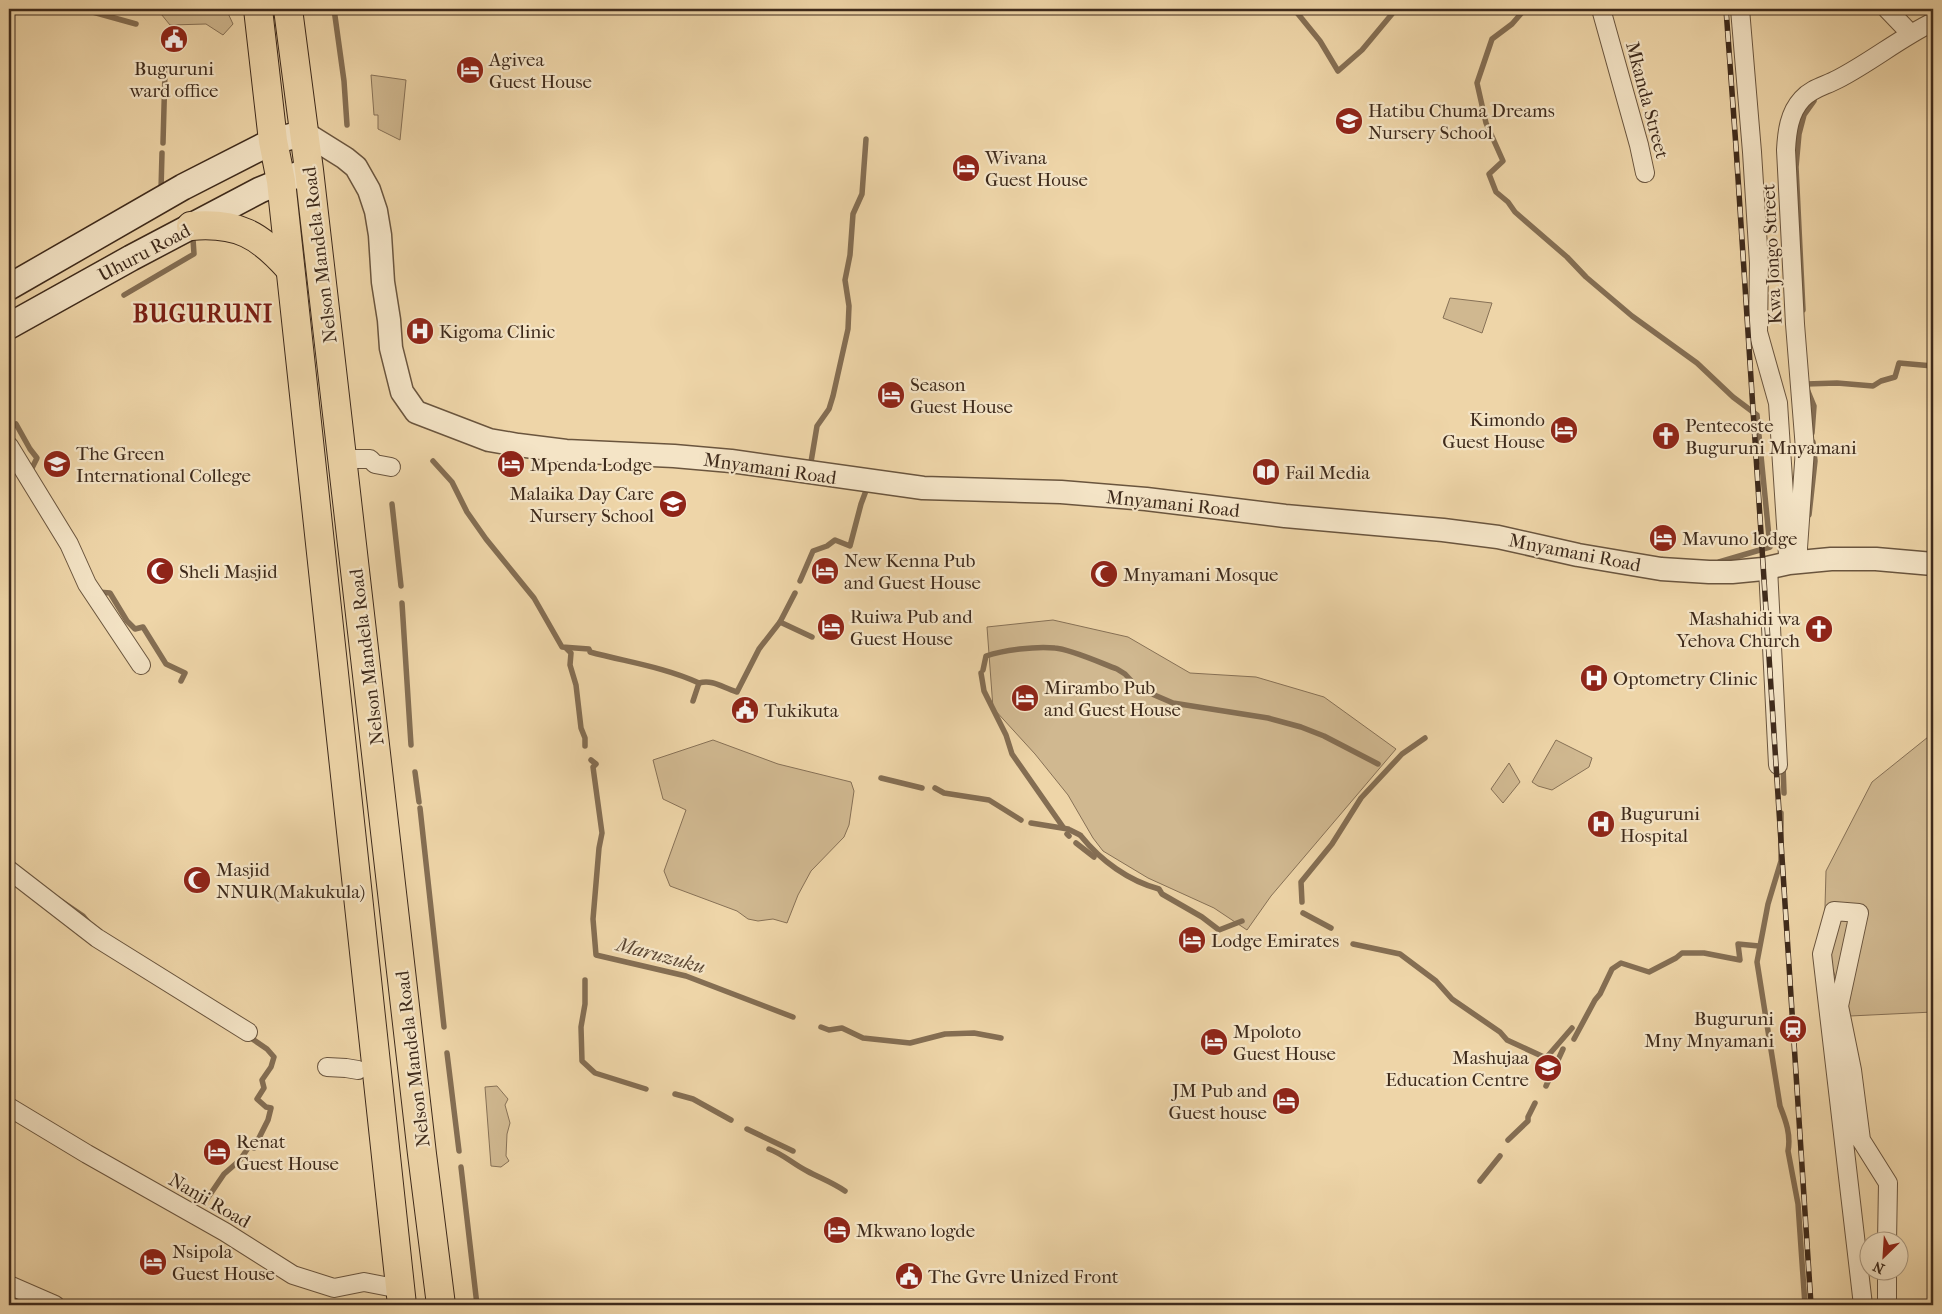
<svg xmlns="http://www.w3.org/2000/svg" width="1942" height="1314" viewBox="0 0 1942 1314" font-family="'IM FELL French Canon',serif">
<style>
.green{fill:#d0b890;stroke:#877156}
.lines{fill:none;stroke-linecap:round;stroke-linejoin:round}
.stream{stroke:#846e53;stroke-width:5.5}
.minor-casing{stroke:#6a553e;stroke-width:20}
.tertiary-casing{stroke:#6a553e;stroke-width:25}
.secondary-casing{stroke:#3e2a1b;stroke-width:28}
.primary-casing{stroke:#3e2a1b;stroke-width:30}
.minor{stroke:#f4e4c6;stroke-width:18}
.tertiary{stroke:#f4e4c6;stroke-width:22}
.secondary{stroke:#f4e4c6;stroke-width:25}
.primary{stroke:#eed5a8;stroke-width:28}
.rail-casing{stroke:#3e2a1b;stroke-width:5.5}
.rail{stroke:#f4e4c6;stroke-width:4;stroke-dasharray:11;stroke-linecap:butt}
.labels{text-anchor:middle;stroke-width:4.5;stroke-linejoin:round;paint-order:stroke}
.poi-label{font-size:19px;fill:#3e2a1b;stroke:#f4e4c6;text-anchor:start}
.street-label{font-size:19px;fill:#3e2a1b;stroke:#f4e4c6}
.water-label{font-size:20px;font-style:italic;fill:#5b4632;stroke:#f4e4c6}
.district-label{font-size:24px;font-weight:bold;letter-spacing:1px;fill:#7a1f14;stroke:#f4e4c6}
</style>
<rect width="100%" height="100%" fill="#eed5a8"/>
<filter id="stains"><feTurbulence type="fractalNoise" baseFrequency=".004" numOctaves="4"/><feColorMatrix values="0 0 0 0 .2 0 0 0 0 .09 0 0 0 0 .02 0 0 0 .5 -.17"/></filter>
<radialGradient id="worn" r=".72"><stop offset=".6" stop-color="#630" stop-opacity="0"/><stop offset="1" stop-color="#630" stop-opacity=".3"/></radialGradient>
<g class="green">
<path d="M157,9H226L233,24L223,35L206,24L170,25Z"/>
<path d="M371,75L406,80L400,140L378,129V115H374Z"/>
<path d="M1450,298L1492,303L1482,333L1443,318Z"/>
<path d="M1053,620L1128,637L1190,673L1256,677L1324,697L1396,749L1271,896L1247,930L1214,908L1148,878L1103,851L1093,838L1068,795L1035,754L993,708L987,627Z"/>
<path d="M1933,733V1012L1850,1016L1849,1019L1824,942L1826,871L1872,782Z"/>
<path d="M713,740L778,764L851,782L854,791L849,825L844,837L811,871L798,895L787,923L773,919L758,921L748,919L737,911L670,886L664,871L686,810L663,799L653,760Z"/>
<path d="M1556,740L1592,758L1589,767L1552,790L1538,786L1532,782Z"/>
<path d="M1509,763L1520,782L1503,803L1491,789Z"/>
<path d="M497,1086L508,1099L505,1105L510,1123L507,1134L506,1156L509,1161L501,1167L491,1166L485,1087Z"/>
</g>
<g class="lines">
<g class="stream">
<path d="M82,9L136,24"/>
<path d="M334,9L344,81L347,125"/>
<path d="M1294,9L1320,41L1338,71L1362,50L1392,14V9"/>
<path d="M1525,9L1512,24L1492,39L1477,83L1486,123L1503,161L1489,174L1496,192L1508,202L1515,212L1567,257L1586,277L1632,316L1697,363L1733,397L1757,415L1770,547L1719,562"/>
<path d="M163,143L165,72"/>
<path d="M161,190L162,153"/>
<path d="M124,295L194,254L193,239"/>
<path d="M1803,310L1796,167L1799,134L1804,115L1814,101"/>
<path d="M1806,384L1837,383L1873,386L1881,381L1895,377L1899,363L1933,366"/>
<path d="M1807,389L1814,406L1812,433"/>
<path d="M16,424L30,449L37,458L29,474"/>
<path d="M433,461L452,482L467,512L486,539L534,598L562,647L589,649L590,652C627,662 664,667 699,683C713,679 723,688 737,692L759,649L780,622L795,593"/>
<path d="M810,468L817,426L829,409L833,396L848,329L849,306L845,280L850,255L853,214L862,194L866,139"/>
<path d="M392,504L401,586"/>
<path d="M1809,515L1815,461L1813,442"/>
<path d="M800,581L813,551L827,546L835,540L850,546L861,504L867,488L871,489"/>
<path d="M98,592L110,593L127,621L135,629L143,627L166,664L185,673L181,681"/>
<path d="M402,603L411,745"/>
<path d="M780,622L812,637"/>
<path d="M566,648L571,653L570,665L576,685L581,728L585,738V746"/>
<path d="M983,670L986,656C1004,650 1035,646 1055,648C1070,649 1101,663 1117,669L1125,674L1138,688L1173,703L1268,718L1301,727L1324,736L1378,764"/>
<path d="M981,673L984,691L1006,735L1012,754L1063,827"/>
<path d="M693,701L699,683"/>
<path d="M591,760L596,764L593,767L602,833L599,848L593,919L596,955L686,976L793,1017"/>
<path d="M1783,765L1784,793"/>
<path d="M415,772L419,802"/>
<path d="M881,778L922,788"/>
<path d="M935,788L944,793L989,800L1021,820"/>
<path d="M420,808L444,1027"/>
<path d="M1781,813V861L1768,904L1757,962L1780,1106C1786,1121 1791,1135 1788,1151L1798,1204L1805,1305"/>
<path d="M1031,823L1068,829"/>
<path d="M1070,830L1080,835"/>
<path d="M1067,834L1069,836"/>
<path d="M1081,836C1101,861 1129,881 1159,889L1162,894L1202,917L1219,930L1242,921"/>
<path d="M1076,843L1094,857"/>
<path d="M58,899L83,916L88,922"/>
<path d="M1302,902L1301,882L1332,844L1361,798L1402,754L1425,738"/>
<path d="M1303,913L1331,928"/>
<path d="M1353,944L1400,954L1436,981L1452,999L1500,1032L1507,1040L1546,1058L1572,1028"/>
<path d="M585,980V1004L581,1027L582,1061L595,1073L646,1089"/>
<path d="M821,1027L829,1030L842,1028L863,1038L910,1043L945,1034L974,1033L1001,1038"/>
<path d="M1574,1039L1595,1000L1600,994L1612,969L1621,963L1649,972L1676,958L1682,953H1704L1740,960L1738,944L1759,946"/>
<path d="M447,1053L459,1151"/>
<path d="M1546,1086L1563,1049"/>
<path d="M675,1094L693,1099L731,1120"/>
<path d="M747,1129L793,1151"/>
<path d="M1508,1140L1528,1121V1117L1535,1103"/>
<path d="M769,1149C783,1154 793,1164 807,1171C820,1178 832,1182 845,1191"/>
<path d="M461,1167L477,1305"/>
<path d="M1480,1181L1500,1156"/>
<path d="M203,1201L207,1199L224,1174L240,1160L250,1145L254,1148L268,1120L271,1108L266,1107L257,1099L264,1088L262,1080L271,1067L274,1057L267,1049L248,1036"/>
</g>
<defs>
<g id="minor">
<path d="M1601,9L1639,145L1645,173"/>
<path d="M1740,9L1752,152L1759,263L1758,332L1778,403L1788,555"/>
<path d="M1887,9L1910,33"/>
<path d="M9,446L69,544L87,584L141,665"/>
<path d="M343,459H370L375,464L391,467"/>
<path d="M1798,562V548L1805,449L1795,324L1786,150C1787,132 1789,113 1802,99C1812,88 1825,86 1838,79C1871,62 1900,38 1933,22"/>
<path d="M1768,568L1778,765"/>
<path d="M9,870L97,938L248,1032"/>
<path d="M327,1067L346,1068L358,1070"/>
<path d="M9,1107L87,1154L225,1232L293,1275L334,1288L364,1282L400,1289"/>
<path d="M1887,1272V1305"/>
<path d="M9,1285L55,1305"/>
<path d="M1863,1305L1822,954L1834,911L1859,913L1839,1006L1852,1070L1861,1140L1888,1183L1887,1242"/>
</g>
<path id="tertiary" d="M305,133L345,158L356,167L369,190L376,211L380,235L383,282L389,320L391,348L402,392L416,412L489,440L518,445L566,451L674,456L731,461L923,488L1061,492L1146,499L1285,516L1443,530L1498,537L1578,555L1661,569L1709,572H1732L1763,569L1789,563L1831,559H1876L1933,564"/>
<g id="secondary">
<path d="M9,287L183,187L273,141L305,133"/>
<path d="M9,326L131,258L260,190L309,170"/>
</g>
<g id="primary">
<path d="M258,9L273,141L281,181L402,1305"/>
<path d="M288,9L309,170L422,1154L441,1305"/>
<path d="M191,226C238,222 260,235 290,269"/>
</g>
</defs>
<use href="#minor" class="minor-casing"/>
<use href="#tertiary" class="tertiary-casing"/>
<use href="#secondary" class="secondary-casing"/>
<use href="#primary" class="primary-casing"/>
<use href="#minor" class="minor"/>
<use href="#tertiary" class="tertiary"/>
<use href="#secondary" class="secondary"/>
<use href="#primary" class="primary"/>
<defs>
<path id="rail" d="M1726,9L1736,147L1811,1305"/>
</defs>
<use href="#rail" class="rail-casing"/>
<use href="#rail" class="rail"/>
</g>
<defs>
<symbol id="civic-disc" viewBox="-11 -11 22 22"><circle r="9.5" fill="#8f2418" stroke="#f4e4c6"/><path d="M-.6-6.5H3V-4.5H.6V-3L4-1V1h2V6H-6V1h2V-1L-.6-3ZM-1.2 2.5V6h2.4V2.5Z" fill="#fff"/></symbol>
<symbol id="hotel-disc" viewBox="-11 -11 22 22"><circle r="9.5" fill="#8f2418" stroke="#f4e4c6"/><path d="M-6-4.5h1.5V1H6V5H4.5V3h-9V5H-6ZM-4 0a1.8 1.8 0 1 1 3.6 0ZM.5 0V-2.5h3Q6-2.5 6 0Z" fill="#fff"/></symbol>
<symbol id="school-disc" viewBox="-11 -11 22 22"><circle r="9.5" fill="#8f2418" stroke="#f4e4c6"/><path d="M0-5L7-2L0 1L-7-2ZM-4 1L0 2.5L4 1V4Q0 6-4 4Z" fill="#fff"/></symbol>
<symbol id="hospital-disc" viewBox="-11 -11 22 22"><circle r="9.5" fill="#8f2418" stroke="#f4e4c6"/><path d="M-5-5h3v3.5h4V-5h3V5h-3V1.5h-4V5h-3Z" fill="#fff"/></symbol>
<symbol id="church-disc" viewBox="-11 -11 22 22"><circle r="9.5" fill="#8f2418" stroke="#f4e4c6"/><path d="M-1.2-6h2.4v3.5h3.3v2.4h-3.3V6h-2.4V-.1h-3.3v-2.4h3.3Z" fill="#fff"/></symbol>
<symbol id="university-disc" viewBox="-11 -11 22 22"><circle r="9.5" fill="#8f2418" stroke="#f4e4c6"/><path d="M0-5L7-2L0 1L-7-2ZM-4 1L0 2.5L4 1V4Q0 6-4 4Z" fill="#fff"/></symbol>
<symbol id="library-disc" viewBox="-11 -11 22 22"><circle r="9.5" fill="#8f2418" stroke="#f4e4c6"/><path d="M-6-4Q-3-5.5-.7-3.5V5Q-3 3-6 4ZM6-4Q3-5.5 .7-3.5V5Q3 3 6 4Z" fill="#fff"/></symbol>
<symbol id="mosque-disc" viewBox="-11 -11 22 22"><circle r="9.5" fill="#8f2418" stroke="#f4e4c6"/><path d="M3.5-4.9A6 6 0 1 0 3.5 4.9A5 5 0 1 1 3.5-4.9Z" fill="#fff"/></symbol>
<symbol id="station-disc" viewBox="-11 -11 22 22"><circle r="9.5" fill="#8f2418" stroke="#f4e4c6"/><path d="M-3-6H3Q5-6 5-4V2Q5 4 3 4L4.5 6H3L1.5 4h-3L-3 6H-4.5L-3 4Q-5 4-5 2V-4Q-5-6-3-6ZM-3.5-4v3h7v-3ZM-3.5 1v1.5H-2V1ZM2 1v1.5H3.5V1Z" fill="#fff"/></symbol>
</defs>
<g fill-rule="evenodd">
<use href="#civic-disc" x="158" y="23" width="32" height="32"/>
<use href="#hotel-disc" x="454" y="54" width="32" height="32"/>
<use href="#school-disc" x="1333" y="105" width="32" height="32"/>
<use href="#hotel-disc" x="950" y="152" width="32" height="32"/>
<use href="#hospital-disc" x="404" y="315" width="32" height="32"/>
<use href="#hotel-disc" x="875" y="379" width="32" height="32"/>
<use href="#hotel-disc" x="1548" y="414" width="32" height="32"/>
<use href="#church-disc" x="1650" y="420" width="32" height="32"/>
<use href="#university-disc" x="41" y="448" width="32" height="32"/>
<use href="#hotel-disc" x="495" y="448" width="32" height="32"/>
<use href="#library-disc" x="1250" y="456" width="32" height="32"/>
<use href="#school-disc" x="657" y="488" width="32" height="32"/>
<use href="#hotel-disc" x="1647" y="522" width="32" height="32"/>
<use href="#mosque-disc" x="144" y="555" width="32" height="32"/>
<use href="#hotel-disc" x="809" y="555" width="32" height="32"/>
<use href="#mosque-disc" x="1088" y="558" width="32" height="32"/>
<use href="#hotel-disc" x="815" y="611" width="32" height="32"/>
<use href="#church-disc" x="1803" y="613" width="32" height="32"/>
<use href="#hospital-disc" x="1578" y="662" width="32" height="32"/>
<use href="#hotel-disc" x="1009" y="682" width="32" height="32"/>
<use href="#civic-disc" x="729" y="694" width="32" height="32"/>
<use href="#hospital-disc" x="1585" y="808" width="32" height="32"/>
<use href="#mosque-disc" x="181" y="864" width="32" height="32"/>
<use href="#hotel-disc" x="1176" y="924" width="32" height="32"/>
<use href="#station-disc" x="1777" y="1013" width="32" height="32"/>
<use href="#hotel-disc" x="1198" y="1026" width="32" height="32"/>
<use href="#school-disc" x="1532" y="1052" width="32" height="32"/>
<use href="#hotel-disc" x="1270" y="1085" width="32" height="32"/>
<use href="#hotel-disc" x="201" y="1136" width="32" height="32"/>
<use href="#hotel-disc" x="821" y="1214" width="32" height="32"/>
<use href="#hotel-disc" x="137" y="1246" width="32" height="32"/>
<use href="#civic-disc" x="893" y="1260" width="32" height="32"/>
</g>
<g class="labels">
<g class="poi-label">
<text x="489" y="66">Agivea<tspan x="489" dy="22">Guest House</tspan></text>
<text x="174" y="75" text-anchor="middle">Buguruni<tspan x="174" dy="22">ward office</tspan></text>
<text x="1368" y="117">Hatibu Chuma Dreams<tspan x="1368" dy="22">Nursery School</tspan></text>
<text x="985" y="164">Wivana<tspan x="985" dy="22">Guest House</tspan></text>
<text x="439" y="338">Kigoma Clinic</text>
<text x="910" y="391">Season<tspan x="910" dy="22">Guest House</tspan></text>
<text x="1545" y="426" text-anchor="end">Kimondo<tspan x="1545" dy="22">Guest House</tspan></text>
<text x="1685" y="432">Pentecoste<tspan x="1685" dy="22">Buguruni Mnyamani</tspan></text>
<text x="76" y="460">The Green<tspan x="76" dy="22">International College</tspan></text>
<text x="530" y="471">Mpenda Lodge</text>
<text x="1285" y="479">Fail Media</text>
<text x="654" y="500" text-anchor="end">Malaika Day Care<tspan x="654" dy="22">Nursery School</tspan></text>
<text x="1682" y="545">Mavuno lodge</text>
<text x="844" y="567">New Kenna Pub<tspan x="844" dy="22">and Guest House</tspan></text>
<text x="179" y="578">Sheli Masjid</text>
<text x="1123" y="581">Mnyamani Mosque</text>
<text x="850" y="623">Ruiwa Pub and<tspan x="850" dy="22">Guest House</tspan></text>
<text x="1800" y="625" text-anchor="end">Mashahidi wa<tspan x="1800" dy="22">Yehova Church</tspan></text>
<text x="1613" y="685">Optometry Clinic</text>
<text x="1044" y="694">Mirambo Pub<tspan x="1044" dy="22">and Guest House</tspan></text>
<text x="764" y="717">Tukikuta</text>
<text x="1620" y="820">Buguruni<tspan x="1620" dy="22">Hospital</tspan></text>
<text x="216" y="876">Masjid<tspan x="216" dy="22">NNUR(Makukula)</tspan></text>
<text x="1211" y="947">Lodge Emirates</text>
<text x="1774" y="1025" text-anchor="end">Buguruni<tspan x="1774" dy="22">Mny Mnyamani</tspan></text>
<text x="1233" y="1038">Mpoloto<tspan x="1233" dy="22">Guest House</tspan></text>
<text x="1529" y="1064" text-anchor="end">Mashujaa<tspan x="1529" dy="22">Education Centre</tspan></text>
<text x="1267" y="1097" text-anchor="end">JM Pub and<tspan x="1267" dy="22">Guest house</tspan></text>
<text x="236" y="1148">Renat<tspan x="236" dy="22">Guest House</tspan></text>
<text x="856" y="1237">Mkwano logde</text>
<text x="172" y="1258">Nsipola<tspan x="172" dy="22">Guest House</tspan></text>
<text x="928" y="1283">The Gvre Unized Front</text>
</g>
<g class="street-label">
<text transform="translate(1648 100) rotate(75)" y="7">Mkanda Street</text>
<text transform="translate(144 252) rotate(-28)" y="7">Uhuru Road</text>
<text transform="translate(1771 254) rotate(-93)" y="7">Kwa Jongo Street</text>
<text transform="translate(319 255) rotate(-97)" y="7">Nelson Mandela Road</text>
<text transform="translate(770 468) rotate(8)" y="7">Mnyamani Road</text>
<text transform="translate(1173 503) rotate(6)" y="7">Mnyamani Road</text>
<text transform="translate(1575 552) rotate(11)" y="7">Mnyamani Road</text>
<text transform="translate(366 657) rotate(-97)" y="7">Nelson Mandela Road</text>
<text transform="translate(412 1059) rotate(-97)" y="7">Nelson Mandela Road</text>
<text transform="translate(210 1200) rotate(30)" y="7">Nanji Road</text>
</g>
<g class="water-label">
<text transform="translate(661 955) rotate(15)" y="7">Maruzuku</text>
</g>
<g class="district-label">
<text x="203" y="322">BUGURUNI</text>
</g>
</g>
<rect width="1942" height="1314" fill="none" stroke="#eed5a8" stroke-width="30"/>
<rect x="10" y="10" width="1922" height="1294" fill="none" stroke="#3e2a1b" stroke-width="2.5"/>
<rect x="15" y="15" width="1912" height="1284" fill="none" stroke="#3e2a1b"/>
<g transform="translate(1884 1256) rotate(205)"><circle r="24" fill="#f4e4c6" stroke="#ab9a82"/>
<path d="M0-4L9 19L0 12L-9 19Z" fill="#8f2418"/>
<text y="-8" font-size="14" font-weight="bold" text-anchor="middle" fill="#3e2a1b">N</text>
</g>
<rect width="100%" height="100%" filter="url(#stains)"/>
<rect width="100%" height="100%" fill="url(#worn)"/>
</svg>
